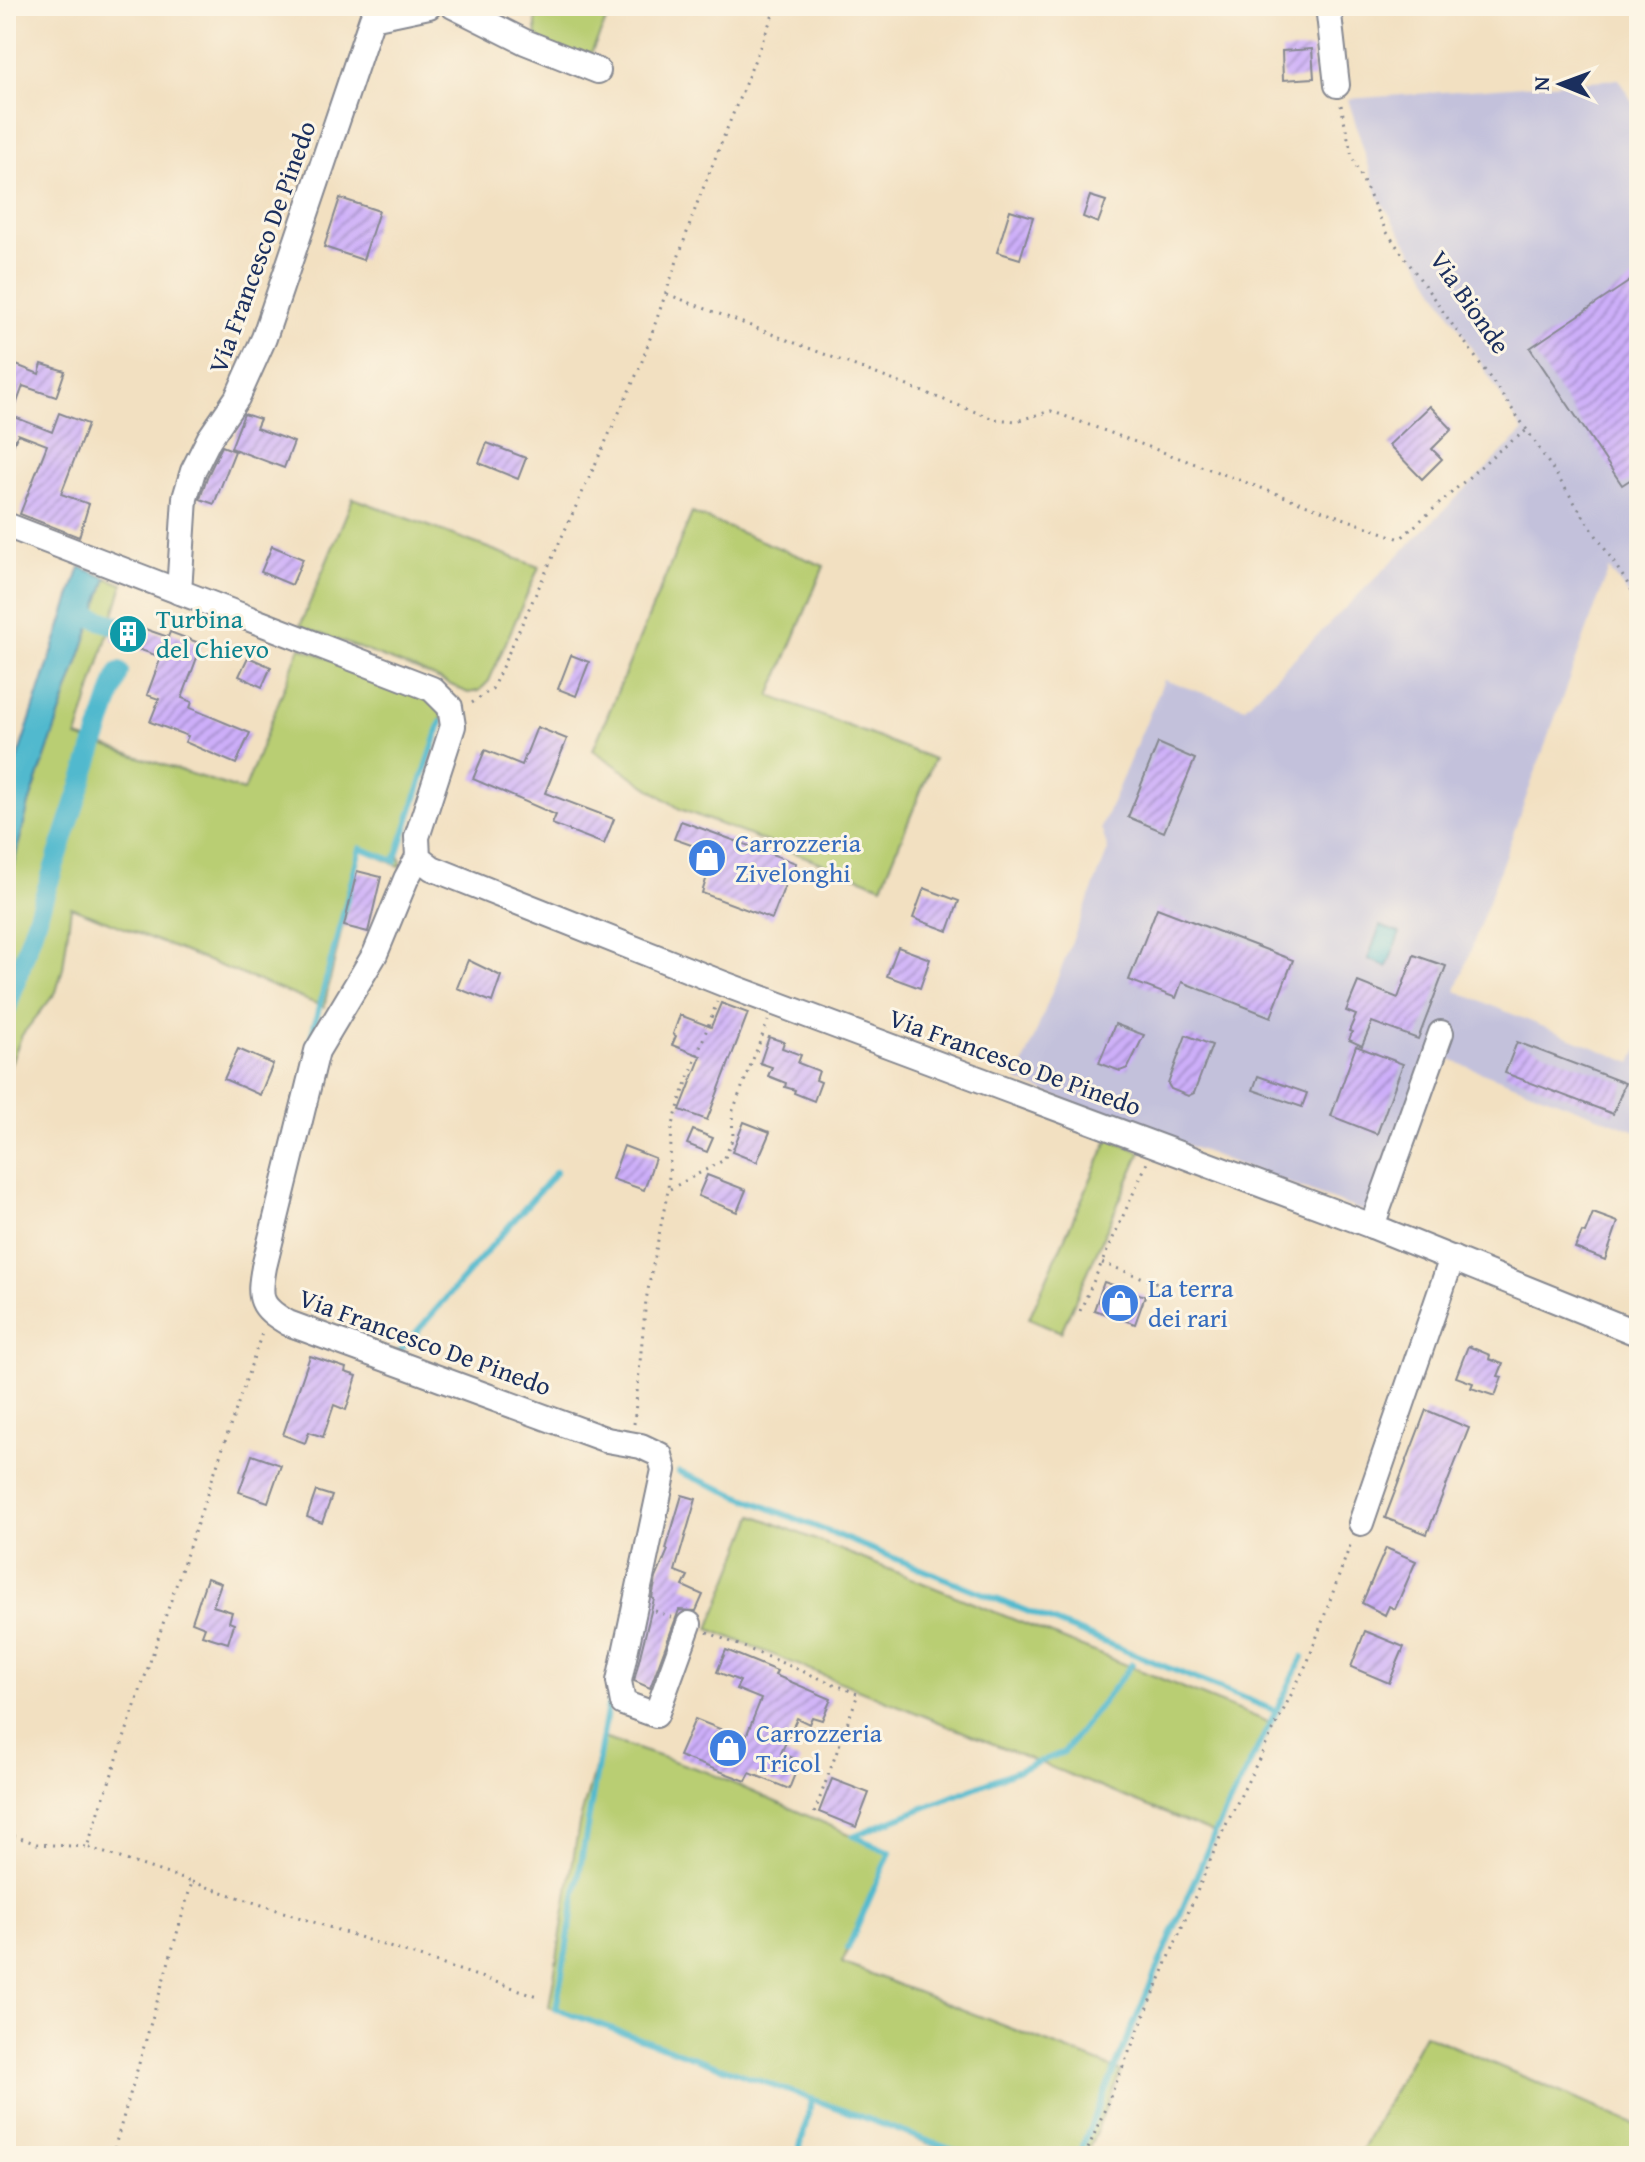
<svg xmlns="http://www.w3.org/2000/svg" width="1645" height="2162" viewBox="0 0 1645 2162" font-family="'Gentium Book Plus',serif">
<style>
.industrial{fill:#c3c1db}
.green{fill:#b9ce73;stroke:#6a7e68;stroke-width:2}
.water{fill:#51b9ce;stroke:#367496;stroke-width:2}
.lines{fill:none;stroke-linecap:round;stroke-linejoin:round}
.stream{stroke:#51b9ce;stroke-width:6}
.canal{stroke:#51b9ce;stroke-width:20}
.building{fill:url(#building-hatch)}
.minor-casing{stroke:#868890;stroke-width:28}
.path{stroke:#868890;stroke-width:3;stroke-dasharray:2 6;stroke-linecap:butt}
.minor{stroke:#fff;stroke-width:24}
.labels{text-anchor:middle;stroke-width:6;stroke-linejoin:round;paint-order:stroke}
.street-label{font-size:26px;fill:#1b2f5e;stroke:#fcf5e5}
.culture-label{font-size:26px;fill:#0d838f;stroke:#fcf5e5;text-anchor:start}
.shop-label{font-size:26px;fill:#366cbe;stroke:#fcf5e5;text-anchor:start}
</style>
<defs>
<pattern id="building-hatch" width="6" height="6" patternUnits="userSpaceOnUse" patternTransform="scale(2)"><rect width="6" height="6" fill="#cdaff9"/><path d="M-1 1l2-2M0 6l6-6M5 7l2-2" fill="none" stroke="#a68fcd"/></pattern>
</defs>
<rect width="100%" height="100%" fill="#fcf5e5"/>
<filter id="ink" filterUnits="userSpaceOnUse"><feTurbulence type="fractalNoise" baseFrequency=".0125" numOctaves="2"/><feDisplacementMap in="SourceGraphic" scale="16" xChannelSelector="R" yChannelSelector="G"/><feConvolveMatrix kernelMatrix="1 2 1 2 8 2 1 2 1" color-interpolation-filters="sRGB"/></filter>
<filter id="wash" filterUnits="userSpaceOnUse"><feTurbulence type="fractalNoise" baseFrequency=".006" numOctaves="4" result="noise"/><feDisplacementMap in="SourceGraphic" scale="32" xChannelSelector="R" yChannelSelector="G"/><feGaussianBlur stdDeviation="1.8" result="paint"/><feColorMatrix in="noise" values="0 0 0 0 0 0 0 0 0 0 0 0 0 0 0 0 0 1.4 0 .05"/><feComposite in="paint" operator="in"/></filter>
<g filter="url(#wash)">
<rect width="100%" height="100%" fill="#f2e0c1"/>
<path class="industrial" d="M1618,79L1639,112V609L1609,569L1456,991L1632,1063L1639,1047V1132L1445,1058L1381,1218L1017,1081L1108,850L1101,828L1164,680L1245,707L1523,432L1378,196L1348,99Z"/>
<g class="green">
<path d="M535,6H613L587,62L537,41Z"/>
<path d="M353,498L539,567L489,681L479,691L468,693L430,675L300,626Z"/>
<path d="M692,513L824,566L770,696L934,759L882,886L680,809L593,750Z"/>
<path d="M107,578L123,584L77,737L244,791L300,647L430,698L442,712V722L399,854L402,867L360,849L324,1007L71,907L63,968L56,992L22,1035L6,1075V894L29,804Z"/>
<path d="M1109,1138L1141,1152L1061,1332L1029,1318Z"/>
<path d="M754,1515L1271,1723L1216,1834L709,1629Z"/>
<path d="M603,1738L707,1772L891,1852L842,1963L1121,2071L1086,2156H960L814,2099L549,2007L579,1824Z"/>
<path d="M1424,2034L1639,2126V2156H1358Z"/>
</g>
<g class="water">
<path d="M80,567L107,578L29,804L6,894V793Z"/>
<path d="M1380,926L1400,933L1387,967L1368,959Z"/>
</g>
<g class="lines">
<g class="stream">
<path d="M310,1042L360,848L395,861L441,722"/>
<path d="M399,1352L556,1172"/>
<path d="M679,1472L1276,1711"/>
<path d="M611,1688L556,2009L812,2099L798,2156"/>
<path d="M853,1836L1064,1752L1132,1664"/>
<path d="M848,1948L890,1852L853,1836"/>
<path d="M812,2099L970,2156"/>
<path d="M1078,2156L1212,1839L1303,1657"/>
</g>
<g class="canal">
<path d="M76,626L80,613L132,631"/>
<path d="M6,1011L119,672"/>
</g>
</g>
<g id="blocks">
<g class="building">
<path d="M1312,49L1314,78L1283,80L1282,51Z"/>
<path d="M1090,196L1106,201L1098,223L1083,217Z"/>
<path d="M340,198L379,211L363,260L324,247Z"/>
<path d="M1010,210L1033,217L1020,259L997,252Z"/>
<path d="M1639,275V474L1622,485L1530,348Z"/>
<path d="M6,361L39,374L42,364L65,371L56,397L23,386L12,416L52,432L59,413L88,424L61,494L89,504L79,537L20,514L47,445L18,434L6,462Z"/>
<path d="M1430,406L1452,429L1432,449L1442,459L1422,479L1389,445Z"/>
<path d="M244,414L260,419L256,428L294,442L284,468L231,448Z"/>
<path d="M487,443L526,458L518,479L479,463Z"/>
<path d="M222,446L235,451L214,504L200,499L207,477Z"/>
<path d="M272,546L303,559L292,585L261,572Z"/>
<path d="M119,620L168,637L170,632L202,644L182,698L192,702L190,708L250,733L236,764L185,742L188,736L150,722L159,699L147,695L161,657L112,640Z"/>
<path d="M571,655L589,662L576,696L558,689Z"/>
<path d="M248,657L271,667L262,687L239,676Z"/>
<path d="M537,727L567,739L545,793L614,819L604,844L552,824L556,815L473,779L485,750L522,765Z"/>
<path d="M1158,743L1195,759L1164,832L1128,817Z"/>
<path d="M681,821L796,863L790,881L787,880L772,919L702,893L714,853L674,839Z"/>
<path d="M357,871L381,877L368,932L344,926Z"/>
<path d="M924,888L959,901L948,931L913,918Z"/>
<path d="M1157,908L1293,960L1271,1017L1182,982L1176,998L1129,980Z"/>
<path d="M898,947L930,959L920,988L887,976Z"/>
<path d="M1414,955L1446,966L1418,1039L1372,1022L1362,1046L1349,1040L1352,1032L1349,1031L1356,1015L1346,1011L1358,982L1398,998Z"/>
<path d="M468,960L501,976L492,1002L457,988Z"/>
<path d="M721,1003L748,1013L707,1120L680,1110L701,1056L672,1045L676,1036L673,1034L680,1015L711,1027Z"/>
<path d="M1115,1024L1144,1035L1128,1068L1120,1071L1099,1063Z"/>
<path d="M1186,1035L1212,1045L1194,1093L1188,1096L1171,1089L1168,1084Z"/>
<path d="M769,1037L784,1042L782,1048L801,1055L798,1063L819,1071L816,1080L821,1082L814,1101L794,1093L795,1090L785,1087L786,1083L768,1076L772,1067L760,1063Z"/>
<path d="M1517,1042L1625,1083L1613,1114L1505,1073Z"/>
<path d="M1356,1046L1403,1064L1377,1134L1331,1116Z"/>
<path d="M238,1049L273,1064L260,1095L224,1079Z"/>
<path d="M1258,1076L1307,1093L1302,1107L1253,1090Z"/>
<path d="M744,1122L770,1132L757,1162L732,1152Z"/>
<path d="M693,1130L713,1138L707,1152L687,1144Z"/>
<path d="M624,1146L655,1158L644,1190L612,1179Z"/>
<path d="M707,1175L746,1190L737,1212L698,1196Z"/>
<path d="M1593,1213L1618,1222L1605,1260L1575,1248L1582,1232L1585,1233Z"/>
<path d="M1104,1282L1145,1296L1135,1324L1094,1310Z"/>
<path d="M1468,1346L1490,1355L1489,1359L1503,1364L1498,1376L1502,1377L1495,1396L1471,1388L1473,1383L1456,1377Z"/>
<path d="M310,1356L346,1368L345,1372L357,1376L346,1410L334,1405L323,1437L309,1432L305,1443L283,1435Z"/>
<path d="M1426,1410L1469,1428L1427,1534L1385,1518Z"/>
<path d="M252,1455L281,1465L268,1502L239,1492Z"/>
<path d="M316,1491L332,1496L322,1523L307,1517Z"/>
<path d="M682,1495L696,1499L675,1571L688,1576L683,1586L703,1595L696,1611L679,1610L650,1688L634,1681L654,1599L652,1598L656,1578L668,1550L666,1549Z"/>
<path d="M1386,1548L1416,1561L1395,1609L1389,1606L1385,1615L1362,1603Z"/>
<path d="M207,1578L221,1583L213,1606L232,1612L229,1622L234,1624L228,1643L202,1635L205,1627L192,1622Z"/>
<path d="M1365,1631L1404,1647L1389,1683L1351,1667Z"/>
<path d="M726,1650L777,1671L775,1675L831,1699L822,1720L812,1717L809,1724L797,1718L781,1753L800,1761L789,1789L750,1773L746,1781L679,1756L695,1719L745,1739L761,1699L736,1689L740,1681L717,1672Z"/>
<path d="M832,1779L869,1793L856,1827L819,1812Z"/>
</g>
</g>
</g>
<g filter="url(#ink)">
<use href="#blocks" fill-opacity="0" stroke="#868890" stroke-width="2"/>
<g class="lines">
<defs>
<g id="minor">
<path d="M453,6L525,42L598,71"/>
<path d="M1328,6L1337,85"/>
<path d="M6,525L432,689L450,707L453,726L417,837L418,857L432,868L724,984L1372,1226L1639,1334"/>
<path d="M179,592L185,498L193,471L209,439L237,398L264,338L372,18L429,6"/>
<path d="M418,857L406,879L375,954L317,1051L264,1267C258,1299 260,1307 288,1323L607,1440L641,1446L660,1455L664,1470L619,1681L623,1703L656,1715L689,1624"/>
<path d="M1372,1226L1441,1033"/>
<path d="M1361,1523L1452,1258"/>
</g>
</defs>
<use href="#minor" class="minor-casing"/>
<g class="path">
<path d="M1341,105L1352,157L1386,231L1527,430L1639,601"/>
<path d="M667,294L994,419L1016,421L1051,411L1400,539L1497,452L1527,430"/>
<path d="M472,703L492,689L640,367L698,201L776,7"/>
<path d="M670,1189L724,1160L733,1137L732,1113L768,1021"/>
<path d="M1102,1263L1174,1289"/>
<path d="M1080,1311L1147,1163"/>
<path d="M634,1424L646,1300L668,1190L672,1128L681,1098L717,1002"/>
<path d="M655,1611L671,1617"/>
<path d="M707,1632L858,1694L814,1814"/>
<path d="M6,1833L37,1844L87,1847"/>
<path d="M192,1882L541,1997"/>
<path d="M112,2156L192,1882L87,1847L263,1330"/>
<path d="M1085,2156L1221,1835L1308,1661L1352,1540"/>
</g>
<use href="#minor" class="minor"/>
</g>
</g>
<defs>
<symbol id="building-disc" viewBox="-11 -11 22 22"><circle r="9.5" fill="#0f9aa8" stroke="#fcf5e5"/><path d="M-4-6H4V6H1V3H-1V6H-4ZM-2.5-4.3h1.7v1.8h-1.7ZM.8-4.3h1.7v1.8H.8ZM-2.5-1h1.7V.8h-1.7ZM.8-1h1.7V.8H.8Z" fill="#fff"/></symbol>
<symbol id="shop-disc" viewBox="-11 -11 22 22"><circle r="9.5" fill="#3f7fe0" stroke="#fcf5e5"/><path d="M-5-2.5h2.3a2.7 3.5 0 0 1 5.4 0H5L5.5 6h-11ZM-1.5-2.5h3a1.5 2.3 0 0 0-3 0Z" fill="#fff"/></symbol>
</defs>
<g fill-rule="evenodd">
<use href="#building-disc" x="106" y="612" width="44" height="44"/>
<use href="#shop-disc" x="685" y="836" width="44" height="44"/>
<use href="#shop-disc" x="1098" y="1281" width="44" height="44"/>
<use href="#shop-disc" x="706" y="1726" width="44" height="44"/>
</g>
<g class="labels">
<g class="street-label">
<text transform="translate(262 247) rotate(-70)" y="9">Via Francesco De Pinedo</text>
<text transform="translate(1470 302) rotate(55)" y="9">Via Bionde</text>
<text transform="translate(1015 1062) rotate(20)" y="9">Via Francesco De Pinedo</text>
<text transform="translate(425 1342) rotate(20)" y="9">Via Francesco De Pinedo</text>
</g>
<g class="culture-label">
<text x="156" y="628">Turbina<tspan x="156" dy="30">del Chievo</tspan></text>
</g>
<g class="shop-label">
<text x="735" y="852">Carrozzeria<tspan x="735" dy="30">Zivelonghi</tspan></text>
<text x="1148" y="1297">La terra<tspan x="1148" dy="30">dei rari</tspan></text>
<text x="756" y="1742">Carrozzeria<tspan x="756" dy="30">Tricol</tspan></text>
</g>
</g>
<rect width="1645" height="2162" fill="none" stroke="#fcf5e5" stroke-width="32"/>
<g transform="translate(1561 84) rotate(271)" stroke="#fcf5e5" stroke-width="6" paint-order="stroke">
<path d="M0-6L14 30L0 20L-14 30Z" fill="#1b2f5e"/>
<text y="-12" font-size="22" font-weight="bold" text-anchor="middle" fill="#1b2f5e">N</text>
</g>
</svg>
